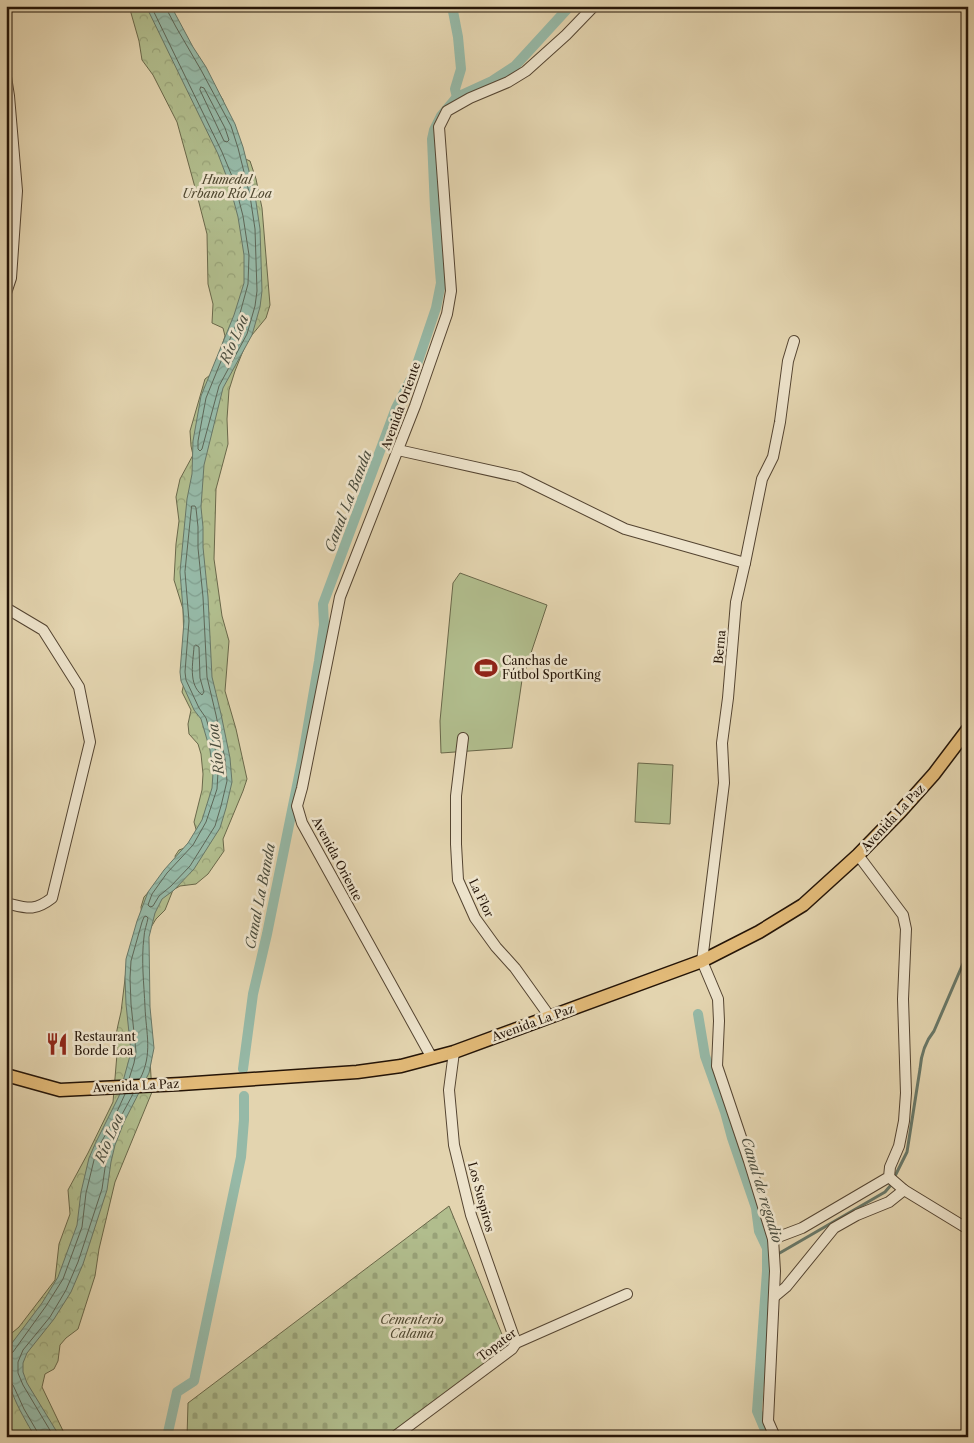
<svg xmlns="http://www.w3.org/2000/svg" width="974" height="1443" viewBox="0 0 974 1443" font-family="'Libre Caslon Text',serif">
<style>
.cemetery{fill:url(#cemetery-stones);stroke:#6a684a}
.park{fill:url(#park-crowns);stroke:#6a684a}
.garden{fill:#b1bd8d;stroke:#6a684a}
.water{fill:url(#water-waves);stroke:#687767}
.lines{fill:none;stroke-linecap:round;stroke-linejoin:round}
.shore{stroke:#5d6657;stroke-width:1}
.stream{stroke:#687767;stroke-width:3}
.canal{stroke:#96b9a7;stroke-width:10}
.minor-casing{stroke:#544431;stroke-width:12}
.major-casing{stroke:#241407;stroke-width:15}
.minor{stroke:#ede3cb;stroke-width:10}
.major{stroke:#e2ba78;stroke-width:12}
.labels{text-anchor:middle;stroke-width:5;stroke-linejoin:round;paint-order:stroke}
.park-label{font-size:12px;font-style:italic;fill:#4e472f;stroke:#ede3cb}
.street-label{font-size:12px;fill:#241407;stroke:#ede3cb}
.poi-label{font-size:12px;fill:#241407;stroke:#ede3cb;text-anchor:start}
.water-label{font-size:14px;font-style:italic;fill:#4c4e3f;stroke:#ede3cb}
</style>
<defs>
<pattern id="cemetery-stones" width="16" height="16" patternUnits="userSpaceOnUse" patternTransform="scale(1.25)"><rect width="16" height="16" fill="#b1bd8d"/><path d="M2 7V4a2 2 0 0 1 4 0v3zM10 15v-3a2 2 0 0 1 4 0v3z" fill="#98a278"/></pattern>
<pattern id="park-crowns" width="20" height="18" patternUnits="userSpaceOnUse" patternTransform="scale(1.25)"><rect width="20" height="18" fill="#b1bd8d"/><path d="M2 6a3 3 0 1 1 6 0M12 15a3 3 0 1 1 6 0" fill="none" stroke="#98a278"/></pattern>
<pattern id="water-waves" width="16" height="10" patternUnits="userSpaceOnUse" patternTransform="scale(1.25)"><rect width="16" height="10" fill="#96b9a7"/><path d="M0 5q4-4 8 0t8 0" fill="none" stroke="#819e8e"/></pattern>
</defs>
<rect width="100%" height="100%" fill="#e3d4af"/>
<filter id="stains"><feTurbulence type="fractalNoise" baseFrequency=".004" numOctaves="4"/><feColorMatrix values="0 0 0 0 .2 0 0 0 0 .09 0 0 0 0 .02 0 0 0 .5 -.17"/></filter>
<radialGradient id="worn" r=".72"><stop offset=".6" stop-color="#630" stop-opacity="0"/><stop offset="1" stop-color="#630" stop-opacity=".3"/></radialGradient>
<path class="cemetery" d="M449,1206L508,1349L388,1437H187L188,1403Z"/>
<path class="park" d="M129,6H163L223,100L224,110L241,157L250,161L256,179L262,208L270,305L266,318L247,341L235,371L229,390L227,419L228,444L216,489L214,559L222,616L229,641L225,691L236,729L247,779L243,791L223,839L224,851L208,874L196,884L180,886L173,890L165,910L156,919L139,947L148,1029L152,1092L115,1182L99,1249L95,1276L78,1329L66,1338L60,1345L58,1361L54,1369L45,1374L42,1387L66,1437H17L6,1427V1338L19,1327L55,1280L59,1244L70,1214L68,1190L88,1153L113,1102L117,1054L116,1035L118,1025L121,1012L128,954L142,918L141,907L144,897L162,877L177,864L175,856L179,850L190,846L197,833L194,822L202,790L203,774L201,754L198,744L189,734L188,724L191,710L182,692L185,678L183,609L174,580L176,544L179,521L176,497L180,479L193,455L191,446L190,431L205,379L214,372L225,336L223,328L212,323L213,304L208,284L207,234L196,191L177,122L153,75L142,60L139,41Z"/>
<g class="garden">
<path d="M460,573L547,605L522,680L512,748L441,753L440,721L453,583Z"/>
<path d="M638,763L673,765L670,824L635,822Z"/>
</g>
<path class="water" d="M146,6H171L193,47L206,67L235,124L243,147L255,195L260,229L262,291L260,307L252,335L223,388L204,465L201,507L203,527V547L208,597L212,677L221,714L230,758L232,782L226,808L220,828L194,869L174,890L162,899L155,913L149,937L150,1007L154,1048L149,1073L124,1122L115,1145L111,1162L107,1190L83,1264L71,1292L54,1319L27,1353L23,1363V1372L27,1383L60,1437H35C19,1409 0,1380 9,1347L42,1303L58,1277L77,1225L81,1192L89,1158L95,1144L119,1096L131,1052L126,1004L125,978L126,959L137,921L148,892L164,870L188,843L202,820L212,788L213,773L210,750L201,719L194,710L181,681L180,672L184,621L180,572L187,499L192,474L193,441L201,396L234,315L244,283V255L238,217L229,183L218,154Z"/>
<g class="lines">
<g class="shore">
<path d="M151,6L222,152L234,181L243,216L249,255L248,284L239,317L206,398L198,441V449L200,451L202,449L219,386L247,334L255,306L257,291L255,229L250,196L238,148L231,126L201,70L176,27L167,10V6"/>
<path d="M201,87L204,88L225,128L229,140L227,142L224,141L200,90Z"/>
<path d="M192,506H195L196,508L198,527V548L203,597L207,677L216,715L225,759L227,781L221,806L215,826L190,866L171,886L159,896L153,906L150,907L148,905L152,894L167,873L193,845L206,822L217,789L218,772L215,748L206,718L199,708L186,680L185,672L189,621L185,572Z"/>
<path d="M196,645L199,647L200,678L204,692L202,695C188,684 193,663 194,647Z"/>
<path d="M129,1079L134,1063L136,1052L131,1004L130,978L131,961L142,922L144,917L146,916L148,918C147,924 144,931 144,937C141,960 144,984 145,1007C146,1033 153,1054 140,1079"/>
<path d="M6,1354H10L13,1352L46,1306L63,1279L82,1227L86,1193L94,1160L99,1146L111,1125L125,1094"/>
<path d="M6,1382H10L13,1385L24,1409L38,1433L39,1437"/>
<path d="M54,1437L23,1385L18,1373V1362L23,1350L50,1317L66,1290L78,1262L102,1189L106,1161L110,1143L119,1120L133,1094"/>
</g>
<g class="stream">
<path d="M894,1178L907,1152L920,1069C921,1055 925,1042 934,1031L968,952"/>
<path d="M778,1254L885,1192L891,1185"/>
</g>
<g class="canal">
<path d="M452,6L458,37L461,69L455,89L457,97"/>
<path d="M698,1014L705,1056L725,1112L732,1138L756,1208L759,1231L767,1248V1271L757,1411L768,1437"/>
<path d="M243,1069L253,994L267,934L302,761L319,661L324,625L323,604L396,408L414,373L436,308L441,283L435,209L432,139L434,130L441,116L457,97L492,81L515,66L570,6"/>
<path d="M167,1437L177,1392L194,1381L241,1157L244,1120V1096"/>
</g>
<defs>
<g id="minor">
<path d="M6,77L9,96L17,191L11,278L6,293"/>
<path d="M398,450L519,477L625,529L745,563"/>
<path d="M6,608L43,630L79,687L90,742L52,898C34,912 27,908 6,903"/>
<path d="M463,738L456,796V844L458,880L475,918L496,947L515,968L550,1017"/>
<path d="M454,1052L449,1090L454,1145L471,1215L516,1343"/>
<path d="M432,1058L302,823L297,806L302,788L340,597L415,406L447,314L451,291L439,127L447,111L470,98L508,82L526,71L566,35L594,6"/>
<path d="M889,1177L904,1190L968,1229"/>
<path d="M773,1239L802,1228L889,1177L890,1167L899,1146L904,1121L906,1093L903,999L906,929L903,915L858,855"/>
<path d="M774,1297L786,1287L834,1228L857,1215L889,1202L904,1190"/>
<path d="M394,1437L512,1349L516,1343L627,1294"/>
<path d="M775,1437L768,1421L775,1271L773,1239L749,1161L717,1066L719,1021L718,999L702,961L724,783L722,743L728,698L736,602L745,563L762,479L773,457L780,422L788,361L794,341"/>
</g>
<path id="major" d="M6,1075L60,1090L181,1084L357,1072L401,1066L454,1052L702,961L759,932L803,905L858,855L900,812L934,774L968,729"/>
</defs>
<use href="#minor" class="minor-casing"/>
<use href="#major" class="major-casing"/>
<use href="#minor" class="minor"/>
<use href="#major" class="major"/>
</g>
<defs>
<symbol id="stadium-bare" viewBox="-9 -9 18 18"><path d="M0-5a6.5 5 0 1 0 0 10a6.5 5 0 1 0 0-10ZM-3.5-1.8h7v3.6h-7Z" fill="#8f2418" stroke="#ede3cb" stroke-width="2.5" paint-order="stroke"/></symbol>
<symbol id="restaurant-bare" viewBox="-9 -9 18 18"><path d="M-5-6h1v4h1v-4h1v4h1v-4h1v5L-1.5 .5V6h-2V.5L-5-1ZM5-6V6H3V1.5H1.5Q1.5-4 5-6Z" fill="#8f2418" stroke="#ede3cb" stroke-width="2.5" paint-order="stroke"/></symbol>
</defs>
<g fill-rule="evenodd">
<use href="#stadium-bare" x="470" y="652" width="32" height="32"/>
<use href="#restaurant-bare" x="41" y="1028" width="32" height="32"/>
</g>
<g class="labels">
<g class="park-label">
<text x="227" y="184">Humedal<tspan x="227" dy="14">Urbano Río Loa</tspan></text>
<text x="412" y="1324">Cementerio<tspan x="412" dy="14">Calama</tspan></text>
</g>
<g class="street-label">
<text transform="translate(401 406) rotate(-70)" y="4">Avenida Oriente</text>
<text transform="translate(720 647) rotate(-85)" y="4">Berna</text>
<text transform="translate(893 818) rotate(-47)" y="4">Avenida La Paz</text>
<text transform="translate(337 859) rotate(62)" y="4">Avenida Oriente</text>
<text transform="translate(481 898) rotate(64)" y="4">La Flor</text>
<text transform="translate(533 1023) rotate(-20)" y="4">Avenida La Paz</text>
<text transform="translate(136 1086) rotate(-3)" y="4">Avenida La Paz</text>
<text transform="translate(481 1197) rotate(75)" y="4">Los Suspiros</text>
<text transform="translate(497 1345) rotate(-37)" y="4">Topater</text>
</g>
<g class="poi-label">
<text x="502" y="665">Canchas de<tspan x="502" dy="14">Fútbol SportKing</tspan></text>
<text x="74" y="1041">Restaurant<tspan x="74" dy="14">Borde Loa</tspan></text>
</g>
<g class="water-label">
<text transform="translate(234 339) rotate(-67)" y="5">Río Loa</text>
<text transform="translate(348 501) rotate(-69)" y="5">Canal La Banda</text>
<text transform="translate(216 749) rotate(-97)" y="5">Río Loa</text>
<text transform="translate(260 896) rotate(-79)" y="5">Canal La Banda</text>
<text transform="translate(109 1138) rotate(-67)" y="5">Río Loa</text>
<text transform="translate(762 1190) rotate(73)" y="5">Canal de regadio</text>
</g>
</g>
<rect width="974" height="1443" fill="none" stroke="#e3d4af" stroke-width="25"/>
<rect x="8" y="8" width="959" height="1428" fill="none" stroke="#241407" stroke-width="2.5"/>
<rect x="12" y="12" width="949" height="1418" fill="none" stroke="#241407"/>
<rect width="100%" height="100%" filter="url(#stains)"/>
<rect width="100%" height="100%" fill="url(#worn)"/>
</svg>
